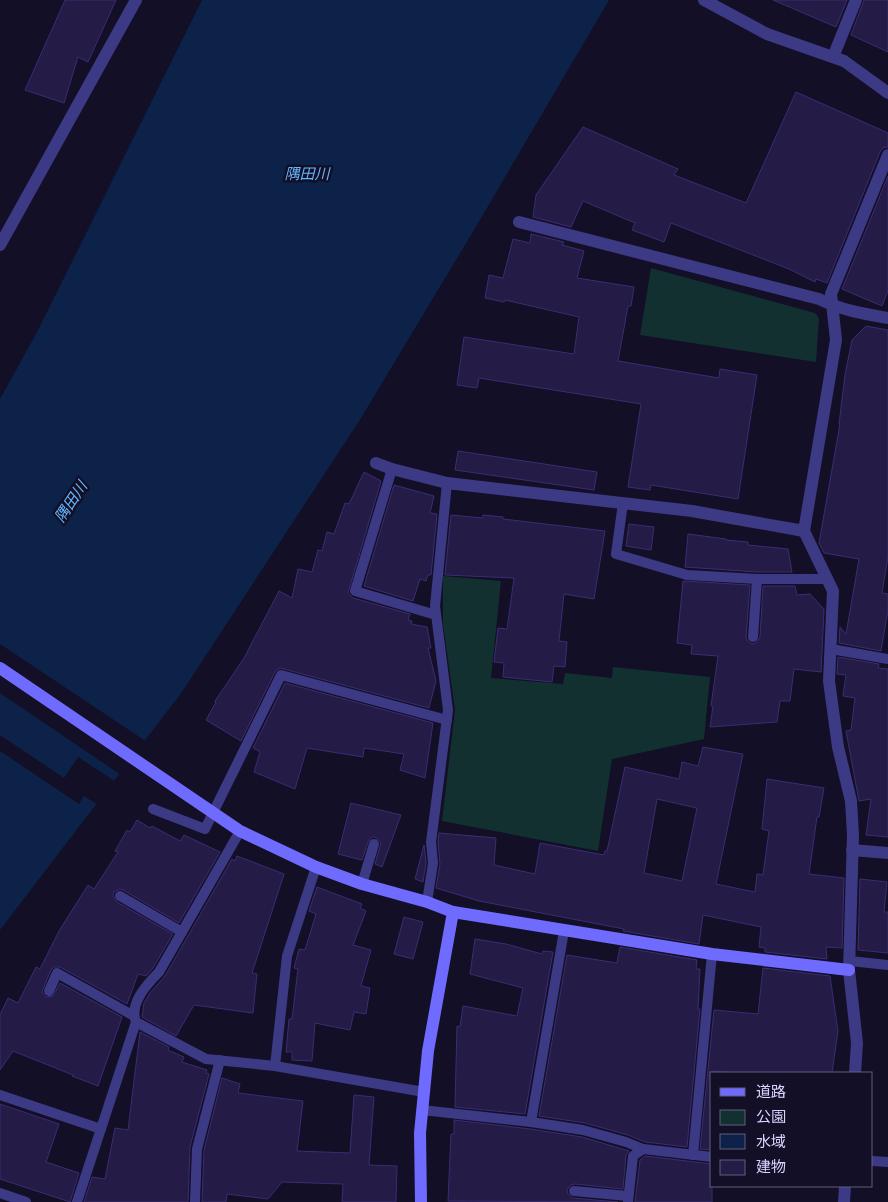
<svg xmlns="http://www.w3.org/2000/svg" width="888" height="1202" viewBox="0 0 888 1202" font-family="Roboto,'Noto Sans JP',sans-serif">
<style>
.green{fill:#12302f}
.water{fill:#0c2248}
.pier{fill:#130f26}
.building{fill:#241b47;stroke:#3b2d73;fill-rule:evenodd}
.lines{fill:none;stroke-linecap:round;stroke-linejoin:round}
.lane{stroke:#3d3a85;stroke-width:10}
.street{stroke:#3d3a85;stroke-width:12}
.secondary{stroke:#6f6bff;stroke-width:12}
.labels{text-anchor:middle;stroke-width:5;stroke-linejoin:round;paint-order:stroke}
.water-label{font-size:15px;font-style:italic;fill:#62b6ff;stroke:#130f26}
</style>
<rect width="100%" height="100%" fill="#130f26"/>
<g class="green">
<path d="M651,268L815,313L819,318L816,362L640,335Z"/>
<path d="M443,576L501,581L491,678L563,684L565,673L612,678L613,667L710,677L704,739L612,759L598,851L442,821L455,710L443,624Z"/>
</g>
<path class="water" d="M202,0H609L474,230L361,418L182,692L0,930V399L36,334Z"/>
<g class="pier">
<path d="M0,644L147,742L121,775L0,693Z"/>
<path d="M0,735L64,778L78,757L116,782L98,805L84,796L79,804L0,751Z"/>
</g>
<g class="building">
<path d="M65,0H116L88,62L78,57L64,103L25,90Z"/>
<path d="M773,0H847L836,27Z"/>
<path d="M864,0H888V52L851,35Z"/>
<path d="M796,92L888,133V147L883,148L880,152L827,283L816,279L815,282L789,269L671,223L664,242L632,230L635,223L583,201L571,227L533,217L536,195L583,127L678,169L674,175L746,203Z"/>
<path d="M888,176V291L882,306L842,289Z"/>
<path d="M531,234L564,242L562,245L584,251L577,278L634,287L631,306H628L618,361L719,378L720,369L757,375L738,499L651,485L650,490L628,487L641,404L479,378L477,388L457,385L464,337L574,354L579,317L505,300L504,302L485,298L489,275L503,278L513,239L530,243Z"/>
<path d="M866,326L888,330V557L882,593L888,594V610L881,651L839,643L840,627L846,634L859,559L824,553L819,543L840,424H839L845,375L852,340Z"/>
<path d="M458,451L597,472L594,490L455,470Z"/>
<path d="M364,472L381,481L348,593L353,598L410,614L408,620L412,621L411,624L427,627L431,648H428L436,681L429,708L280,668L275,672L241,741L206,720L216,702L215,701L244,658L279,591L292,598L298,569L312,572L318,550L322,551L327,532L334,534L345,503L349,504Z"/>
<path d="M394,485L434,496L430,513L437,514L431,575H428L426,581L420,579L413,601L364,586Z"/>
<path d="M451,515L483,518V515L503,517V519L605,531L594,599L564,594L559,641L567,642L565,667L554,666L552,682L503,677L504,663L494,662L498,628L507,629L514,578L445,575Z"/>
<path d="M629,524L654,527L651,550L626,546Z"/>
<path d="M688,534L726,539V540L748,542V545L788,549L792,572H757L685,567Z"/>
<path d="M683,581L750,585L746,637L747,640L752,644L756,643L760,637L763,586H795L797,595L810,594L824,609L821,672L794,669L790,701H780L777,722L710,727L713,706H711L718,656L691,654L692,645L677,643Z"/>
<path d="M838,657L879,664L878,668L888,669V837L866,835L871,799L859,801L846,731L851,730L855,698L843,696L846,675L837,674Z"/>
<path d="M285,683L433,723L425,778L400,770L404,754L364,748L363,757L307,748L295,789L254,772L260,752L253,748Z"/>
<path d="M703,747L743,754L716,884L755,892L757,874L763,875L769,831L762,829L767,779L824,788L819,817H817L809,874L844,878L842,948L826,947L827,959L765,952V948L759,947L761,927L703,915L699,944L623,931L624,929L479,901L436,888L440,864L438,842L439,833L496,838L494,865L535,874L540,843L604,855L605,851H607L625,767L679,779L682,762L698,766ZM657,799L697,808L682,881L644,873Z"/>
<path d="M351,803L401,815L382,867L375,864L381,843L375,837H372L368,842L362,860L338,854Z"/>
<path d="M137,820L150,828L152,826L180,841L184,835L220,852L179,923L123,890L120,889L114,892L113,896L117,902L173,934L153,968L146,976L138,974L127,1004L60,967H54L51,970L43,989L42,992L46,997L53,996L60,983L122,1017L98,1086L72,1076L73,1075L13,1051L0,1070V1015L8,998L18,1003L36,967L40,969L59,931L88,885L94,889L118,852L115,851L127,830L130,832Z"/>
<path d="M424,845L426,863L423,882L415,879Z"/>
<path d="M237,856L284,874L252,973L257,974L253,1013L194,1005L176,1036L142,1017L144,1003L150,993L165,976L232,859L235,861Z"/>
<path d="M860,879L887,882L884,912H888V953L858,950Z"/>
<path d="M317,887L362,904L360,908L366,911L353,945L371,950L361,986L370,988L366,1014L354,1012L350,1030L315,1023L312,1061L292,1060V1052H286L289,1019H292L298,969L294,968L299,949L305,950L316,914L309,911Z"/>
<path d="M404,917L423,922L413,959L394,954Z"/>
<path d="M475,939L506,944L542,954L543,951L553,952L525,1114L455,1107L457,1026L460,1027L463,1006L517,1016L523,988L470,974Z"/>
<path d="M620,947L697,960L696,969H700L698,1009H700L687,1147L645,1142L628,1135L585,1123L539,1116L567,955L617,963Z"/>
<path d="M763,968L830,976L838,1031L832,1073H735L712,1071V1150L700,1149L714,1010L758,1014Z"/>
<path d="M140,1032L169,1047L168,1050L184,1057L182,1062L207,1070L206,1073L209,1074L190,1147L188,1202H84L92,1177L105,1179L115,1128L128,1130Z"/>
<path d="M222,1078L240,1084L238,1093L303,1101L297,1151L350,1153L354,1095L374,1097L369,1165L397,1166L396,1202H342L343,1184L282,1182L268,1199L227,1194L226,1202H202L204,1150Z"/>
<path d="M0,1104L59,1124L46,1162L79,1173L70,1202L0,1179Z"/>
<path d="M454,1120L530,1129L582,1137L629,1151L626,1155L623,1189L575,1184L571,1185L567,1190L568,1194L573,1198L618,1202L448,1201L451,1134H454Z"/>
<path d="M645,1156L712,1164V1202H635L640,1160Z"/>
</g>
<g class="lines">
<g class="lane">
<path d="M392,469L355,591L436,615"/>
<path d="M623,503L616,554L687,575L757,579H828"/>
<path d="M753,637L757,579"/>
<path d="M831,649L888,659"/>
<path d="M153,809L205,829L281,675L447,720"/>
<path d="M362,884L374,844"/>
<path d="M120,896L182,932"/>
<path d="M427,902L433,863L431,842L448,710L435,606L447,483"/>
<path d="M850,961L888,965"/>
<path d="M49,991L57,973L134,1016"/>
<path d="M136,1022L206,1059L275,1066L424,1092"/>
<path d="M275,1066L287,956L316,867"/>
<path d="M0,1095L101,1129"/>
<path d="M422,1110L531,1122L583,1130L626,1142L643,1149L712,1157"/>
<path d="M531,1122L564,931"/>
<path d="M693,1155L712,954"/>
<path d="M872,1161L888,1162"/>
<path d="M574,1191L628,1196"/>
<path d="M0,1193L26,1202"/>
<path d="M77,1202L136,1022C129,1004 146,985 159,972L240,831"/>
<path d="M195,1202L197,1149L220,1060"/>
<path d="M628,1202L633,1156L643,1149"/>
</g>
<g class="street">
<path d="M704,0L767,34L844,61L888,93"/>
<path d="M833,57L856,0"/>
<path d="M519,222L819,299C841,310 864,314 888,318"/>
<path d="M0,245L136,0"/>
<path d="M376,463L392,469L447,483L692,511L804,531"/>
<path d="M852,850L888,853"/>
<path d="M855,1073L857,1043L849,970L853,835L851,801L838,747L829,681L833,591L804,531L836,340L831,294L888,155"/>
<path d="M844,1202L845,1186"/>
</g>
<g class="secondary">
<path d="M0,668L240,831L316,867L362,884L427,902L453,912L478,916L712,954L849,970"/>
<path d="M421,1202L420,1133L428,1051L453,912"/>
</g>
</g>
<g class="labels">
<g class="water-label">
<text x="307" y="179">隅田川</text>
<text transform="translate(71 502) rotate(-56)" y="5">隅田川</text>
</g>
</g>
<rect x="710" y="1072" width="162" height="115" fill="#130f26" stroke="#625e7d"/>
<rect x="720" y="1088" width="25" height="8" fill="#6f6bff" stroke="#625e7d"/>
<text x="756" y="1097" font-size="15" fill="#d9d4ff">道路</text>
<rect x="720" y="1110" width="25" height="15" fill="#12302f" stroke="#625e7d"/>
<text x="756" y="1122" font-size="15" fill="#d9d4ff">公園</text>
<rect x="720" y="1134" width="25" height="15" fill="#0c2248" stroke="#625e7d"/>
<text x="756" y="1147" font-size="15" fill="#d9d4ff">水域</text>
<rect x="720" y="1160" width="25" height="15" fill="#241b47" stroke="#625e7d"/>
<text x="756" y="1172" font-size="15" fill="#d9d4ff">建物</text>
</svg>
